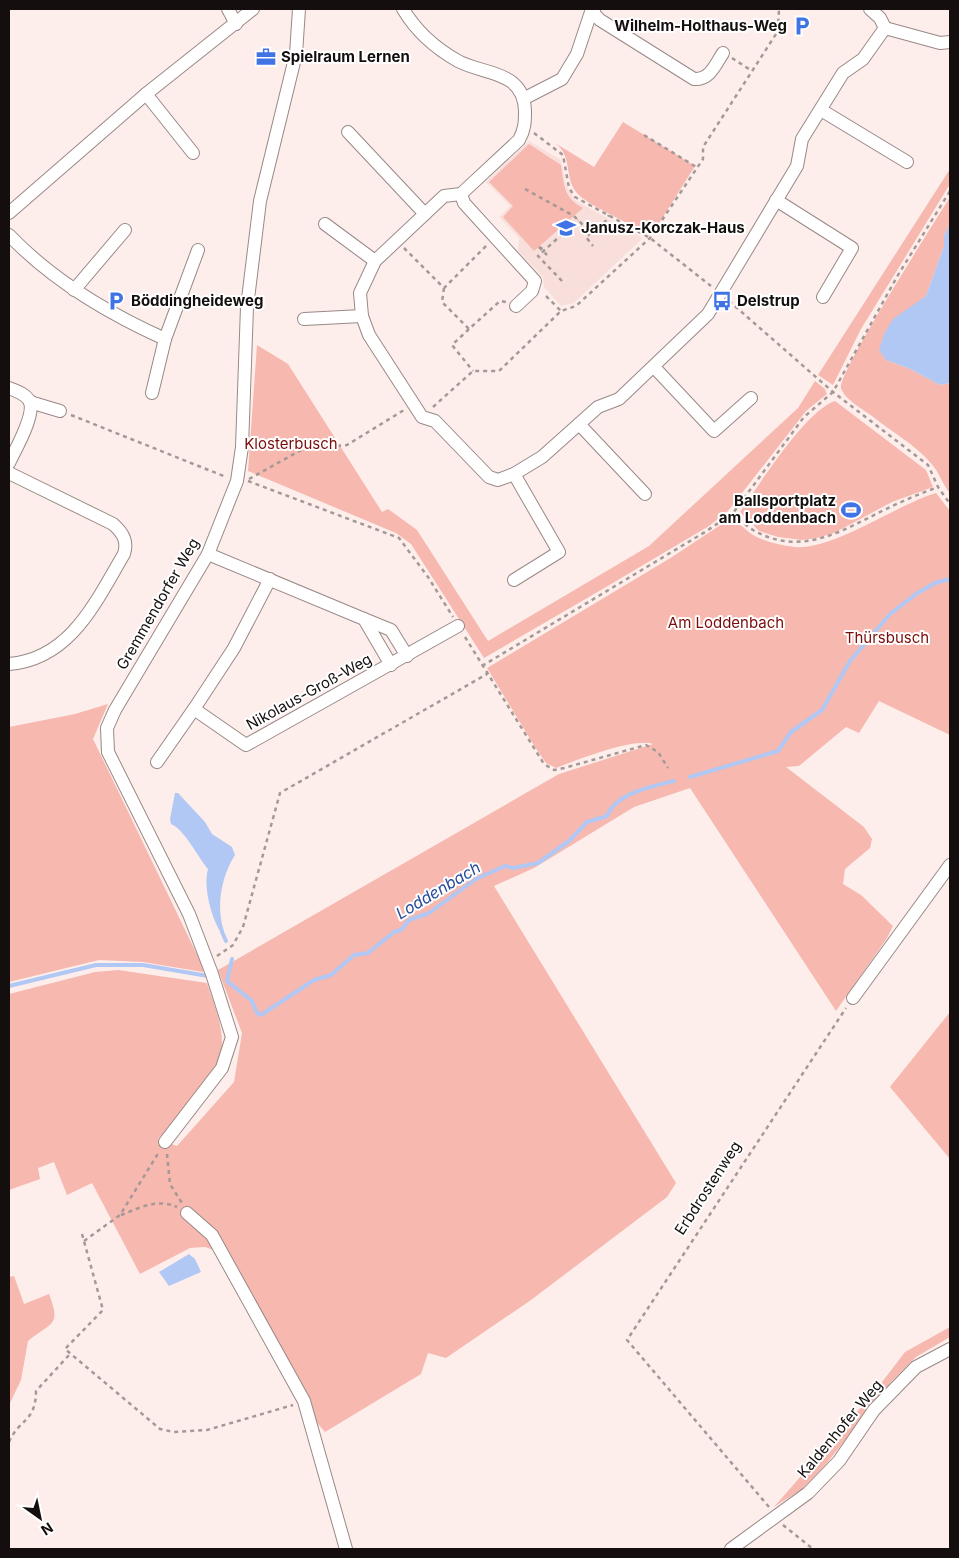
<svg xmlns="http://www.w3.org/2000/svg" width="959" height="1558" viewBox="0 0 959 1558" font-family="Inter,sans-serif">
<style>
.built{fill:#f8dfdb}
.green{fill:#f6b8af}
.water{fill:#b1c8f4}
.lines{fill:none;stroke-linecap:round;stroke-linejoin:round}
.stream{stroke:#b1c8f4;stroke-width:4}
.minor-casing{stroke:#988987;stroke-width:14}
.path{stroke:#a49996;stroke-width:2.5;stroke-dasharray:4 4;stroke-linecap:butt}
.minor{stroke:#fff;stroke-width:12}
.path-bridge{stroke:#a49996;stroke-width:2.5;stroke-dasharray:4 4;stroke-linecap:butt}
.labels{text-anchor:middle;stroke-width:4;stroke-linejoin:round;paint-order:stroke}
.poi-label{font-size:15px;font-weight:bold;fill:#140f0e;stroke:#fff;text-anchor:start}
.park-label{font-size:15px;fill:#790d0a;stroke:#fff}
.street-label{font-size:15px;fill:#140f0e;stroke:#fff}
.water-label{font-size:16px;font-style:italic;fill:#254b9d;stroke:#fff}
</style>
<rect width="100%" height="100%" fill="#feeeeb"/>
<path class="built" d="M529,141L561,160L566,185L575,200L643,238L574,303L561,306L544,287L543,277L518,251L519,238L499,217L510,206L486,182Z"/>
<g class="green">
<path d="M623,122L695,166L658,225L648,234C632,224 586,205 576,192C564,177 573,156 555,143L594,167Z"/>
<path d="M529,144L561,165C564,186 564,198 583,208L534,251L503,217L513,206L489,182Z"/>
<path d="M950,169V184L861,329L833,385L818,375Z"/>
<path d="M950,197V223L944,236V246L926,296L914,305L886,360L910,369L940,385L950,383V493C943,485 940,475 934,467C919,447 892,432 872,416C864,410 844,399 841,388C838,373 936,220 950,197Z"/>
<path d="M257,345L288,364L382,512L388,509L417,530L488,641L649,546L798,408L815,381L825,389L827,394L806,411L728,511L709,526L601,590L484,658L411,544L396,533L248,471Z"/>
<path d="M835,401L926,470L933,487L892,502L834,533L817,538L802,540L778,537L759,531L740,512C759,485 806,410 835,401Z"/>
<path d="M936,493L950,511V735L879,701L859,733L846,727L799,766L786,767L864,827L872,839L870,848L845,869L843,884L861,895L893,926L887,938L836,1011L690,788L634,807L534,868L494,886L676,1183L667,1197L531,1300L446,1358L428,1353L421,1374L325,1432L312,1417L228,1255L205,1247L190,1248L140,1274L92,1183L67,1195L54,1162L38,1168L40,1179L9,1190V994L95,972L118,970L207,983C213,1002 222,1022 222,1043C223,1077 181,1115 158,1139L177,1146L234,1082L242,1033L218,970L559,774L653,744C635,737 576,760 556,768L546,763L535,747L487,668L672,557L728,520C738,520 745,530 753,535C765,542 780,545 794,547C832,551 896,505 936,493Z"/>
<path d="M108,704L93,739L203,967V972L143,962L99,960L9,982V727L75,714Z"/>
<path d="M950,1012V1159L890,1087Z"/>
<path d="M14,1276L24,1304L49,1294C61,1326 53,1321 28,1341L21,1380L9,1405V1277Z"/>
<path d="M950,1327V1337L916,1357L891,1382L826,1464L802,1489L774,1507L876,1390L905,1352Z"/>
</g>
<g class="water">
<path d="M950,223V383L940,385L910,369L886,360L879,350L884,334L893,319L926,296L944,246V236Z"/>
<path d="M175,793H178L205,822L212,834L232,847L235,855C221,877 216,907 224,931L221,933C211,917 203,886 208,869C197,856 185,830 171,824L170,819Z"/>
<path d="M189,1254L195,1259L201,1272L169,1286L159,1272Z"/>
</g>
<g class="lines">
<g class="stream">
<path d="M690,777L778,751L791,732L822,710L850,661L890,614L916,594L935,583L950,579"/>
<path d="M222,932L226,941"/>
<path d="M232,959L227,981L252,1001L257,1013L261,1015L314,980L331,975L354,955L368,953L394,932L401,930L409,920L429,913L476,879L505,866L513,868L538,863L569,841L587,822L607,816C616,793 653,786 674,781"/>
<path d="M9,986L96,965H143L208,976"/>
</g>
<defs>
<g id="minor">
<path d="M228,9L236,24"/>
<path d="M403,9C416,31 435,48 458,61C484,75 524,70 525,111C525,122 525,129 519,140L461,194L444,196L375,261L360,293L362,316L369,335L422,417L435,421L489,477L498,480L514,474L542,457L598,407L619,399L708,314L797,166L802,139L843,73L863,59L885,28L940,43L950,42"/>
<path d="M593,9L595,15L600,20L694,79C710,80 715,65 723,53"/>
<path d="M870,9L880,18L885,28"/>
<path d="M146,94L193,153"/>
<path d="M525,98L562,79L577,54L592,9"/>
<path d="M821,110L907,162"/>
<path d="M348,132L425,214"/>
<path d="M461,194L464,203L535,281L532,291L516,306"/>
<path d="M776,200L852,248L823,297"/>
<path d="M9,213L146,94L253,9"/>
<path d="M325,224L375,261"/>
<path d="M9,235C53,281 107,313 165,339"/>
<path d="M74,290L125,230"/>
<path d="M304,319L362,316"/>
<path d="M654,367L714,431L751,398"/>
<path d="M9,388C16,391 24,393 29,400C37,413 15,450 9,463"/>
<path d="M152,393L165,339L198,250"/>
<path d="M30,402L60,411"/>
<path d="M579,424L645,494"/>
<path d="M9,473L113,524C123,533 128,541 124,554C96,601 71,659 9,664"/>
<path d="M208,554L364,619L391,665"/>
<path d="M270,579L234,648L194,709L246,745L458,626"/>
<path d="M514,580L559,552L514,474"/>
<path d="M364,619L391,630L407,656"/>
<path d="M157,762L194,709"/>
<path d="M853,998L950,865"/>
<path d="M165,1142L222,1068L232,1037L212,974L189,914L108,752L107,728L115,710L208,554L237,481L242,447L247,307L260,201L296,54L299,9"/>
<path d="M187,1213L212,1235L304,1401L346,1549"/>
<path d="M731,1549L808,1493L839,1461L874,1410L916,1367L950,1349"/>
</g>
</defs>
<use href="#minor" class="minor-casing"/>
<g class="path">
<path d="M732,58L752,71"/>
<path d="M534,133L563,155L569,188L575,197L650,238L711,286"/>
<path d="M644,135L698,168"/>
<path d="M525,189L574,216L591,233L586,237L593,246"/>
<path d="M591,233L605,222L609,215"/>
<path d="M539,247L545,250"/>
<path d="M404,248L444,288L487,245"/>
<path d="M562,281L538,256L578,220"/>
<path d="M444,288L442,302L469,329L500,301L506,302"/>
<path d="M546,296L561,311"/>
<path d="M729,301L833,392L928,465L938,487L950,504"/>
<path d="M469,329L452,345L473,371"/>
<path d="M433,407L473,371H499L561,311L576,306L650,238L703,159V147L778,31L779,9"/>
<path d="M71,415L226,477"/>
<path d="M249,479L303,449L347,445L404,410"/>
<path d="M248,481L399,538L428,577L453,617"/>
<path d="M733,513C739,518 746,526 753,530C800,557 840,532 882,511C900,502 919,494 938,487"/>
<path d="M465,637L544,764L554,770L564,768L646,745L658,752L668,768"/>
<path d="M482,666L705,532L733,513L804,417L833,392L898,275L950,191"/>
<path d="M217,956L233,945L243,927L280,793L487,674"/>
<path d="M167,1154L170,1184L182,1203"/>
<path d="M121,1215C139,1208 158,1198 177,1207"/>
<path d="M82,1234L103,1310L65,1349L160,1429L174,1432L207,1430L293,1405"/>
<path d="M84,1241L120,1215L159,1152"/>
<path d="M9,1442C19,1419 36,1422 36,1391L70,1354"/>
<path d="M769,1507L627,1340L846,1008"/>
<path d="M783,1525L813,1549"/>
</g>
<use href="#minor" class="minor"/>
<path class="path-bridge" d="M539,247L547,255"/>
</g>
<defs>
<symbol id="parking-bare" viewBox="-9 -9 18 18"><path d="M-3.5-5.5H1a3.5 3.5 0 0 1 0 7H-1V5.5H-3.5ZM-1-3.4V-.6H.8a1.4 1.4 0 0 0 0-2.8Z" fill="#4074e5" stroke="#fff" stroke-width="2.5" paint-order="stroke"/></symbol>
<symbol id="office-bare" viewBox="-9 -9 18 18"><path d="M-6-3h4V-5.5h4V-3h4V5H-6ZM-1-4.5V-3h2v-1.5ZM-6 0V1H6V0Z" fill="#4074e5" stroke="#fff" stroke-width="2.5" paint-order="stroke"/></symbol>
<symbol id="school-bare" viewBox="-9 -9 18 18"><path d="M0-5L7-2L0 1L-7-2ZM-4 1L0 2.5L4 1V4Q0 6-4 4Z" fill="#4074e5" stroke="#fff" stroke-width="2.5" paint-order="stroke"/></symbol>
<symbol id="bus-bare" viewBox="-9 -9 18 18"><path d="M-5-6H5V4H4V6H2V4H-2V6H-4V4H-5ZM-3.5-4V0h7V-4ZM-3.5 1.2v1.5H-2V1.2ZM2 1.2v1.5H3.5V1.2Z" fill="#4074e5" stroke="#fff" stroke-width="2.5" paint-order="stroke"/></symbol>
<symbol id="stadium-bare" viewBox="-9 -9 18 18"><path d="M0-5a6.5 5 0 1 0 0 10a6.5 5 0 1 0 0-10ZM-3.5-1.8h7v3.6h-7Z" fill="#4074e5" stroke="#fff" stroke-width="2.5" paint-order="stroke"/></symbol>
</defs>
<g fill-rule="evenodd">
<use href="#parking-bare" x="788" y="12" width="28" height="28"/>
<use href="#office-bare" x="252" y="43" width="28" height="28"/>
<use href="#school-bare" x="552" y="214" width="28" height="28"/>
<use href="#parking-bare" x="102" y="287" width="28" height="28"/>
<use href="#bus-bare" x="708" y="287" width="28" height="28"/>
<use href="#stadium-bare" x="837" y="496" width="28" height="28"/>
</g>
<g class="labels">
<g class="poi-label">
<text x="787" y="31" text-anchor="end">Wilhelm-Holthaus-Weg</text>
<text x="281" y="62">Spielraum Lernen</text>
<text x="581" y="233">Janusz-Korczak-Haus</text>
<text x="131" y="306">Böddingheideweg</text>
<text x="737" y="306">Delstrup</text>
<text x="836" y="506" text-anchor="end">Ballsportplatz<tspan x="836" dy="17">am Loddenbach</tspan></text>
</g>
<g class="park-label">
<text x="291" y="449">Klosterbusch</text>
<text x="726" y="628">Am Loddenbach</text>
<text x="887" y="643">Thürsbusch</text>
</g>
<g class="street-label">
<text transform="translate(158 604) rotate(-60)" y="5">Gremmendorfer Weg</text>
<text transform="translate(309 692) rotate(-29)" y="5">Nikolaus-Groß-Weg</text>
<text transform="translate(708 1188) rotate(-57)" y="5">Erbdrostenweg</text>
<text transform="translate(840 1429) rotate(-50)" y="5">Kaldenhofer Weg</text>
</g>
<g class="water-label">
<text transform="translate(438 890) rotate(-31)" y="6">Loddenbach</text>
</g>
</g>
<rect width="959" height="1558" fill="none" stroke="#140f0e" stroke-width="20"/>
<g transform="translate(40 1518) rotate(147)" stroke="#ffffff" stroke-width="4" paint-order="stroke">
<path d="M0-4L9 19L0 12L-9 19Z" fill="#140f0e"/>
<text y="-8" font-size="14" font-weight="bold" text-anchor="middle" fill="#140f0e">N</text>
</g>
</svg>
